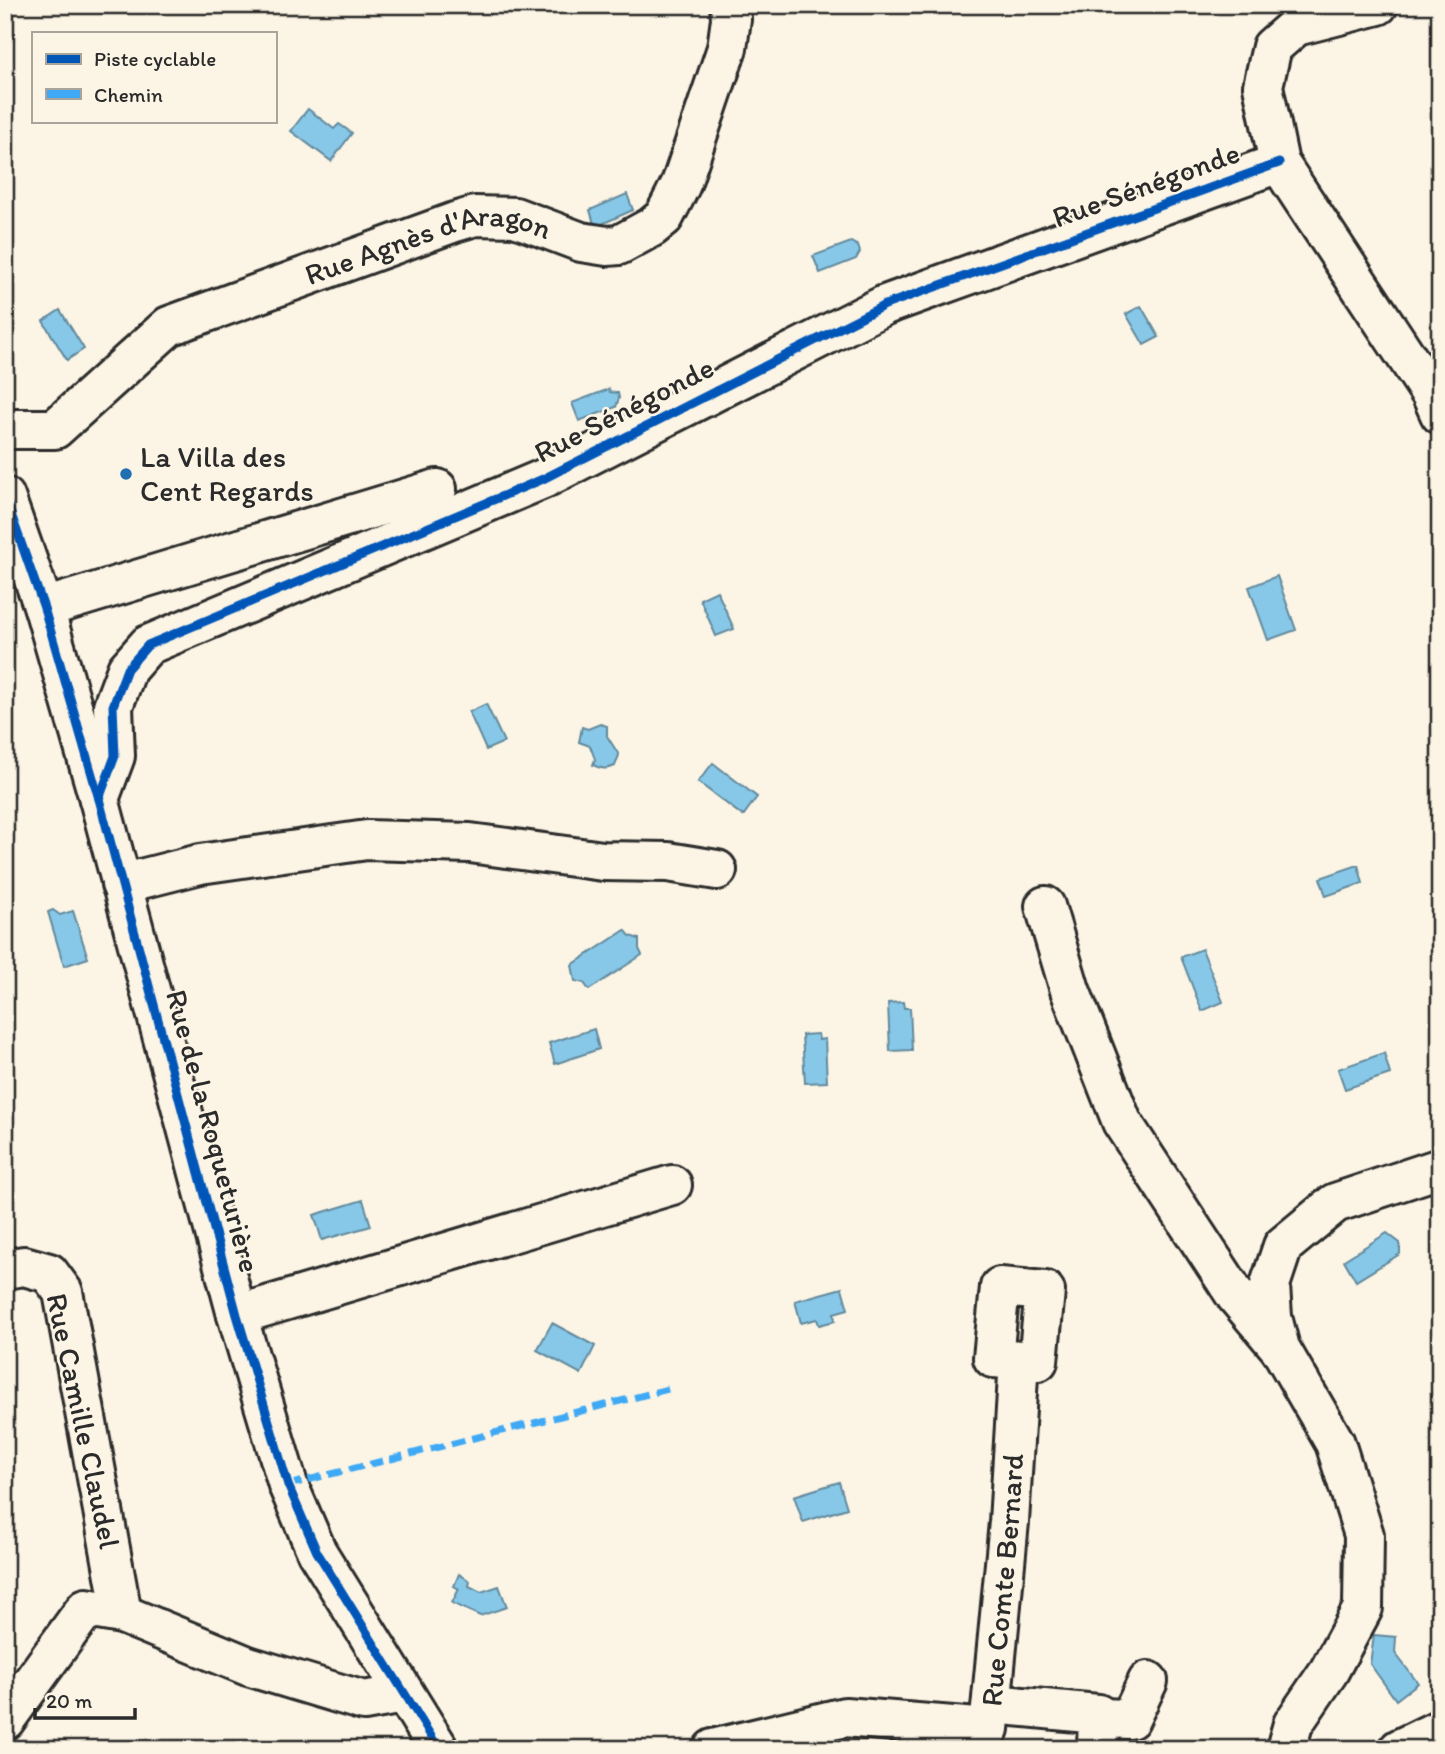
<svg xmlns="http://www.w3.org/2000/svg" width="1445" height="1754" viewBox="0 0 1445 1754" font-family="Itim,sans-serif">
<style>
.water{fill:#87c8e8;stroke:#62899c;stroke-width:2}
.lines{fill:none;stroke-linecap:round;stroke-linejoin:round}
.minor-casing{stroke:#2b2b2b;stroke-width:44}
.minor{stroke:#fcf5e5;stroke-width:38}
.quiet{stroke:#3fa9f5;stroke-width:7;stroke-dasharray:14 7;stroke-linecap:butt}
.cycleway-casing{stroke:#fcf5e5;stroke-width:13}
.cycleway{stroke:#0057b8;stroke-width:9}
.poi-dot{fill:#1f6fb2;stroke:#fcf5e5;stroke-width:2.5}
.labels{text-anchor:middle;stroke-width:5;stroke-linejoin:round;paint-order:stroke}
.street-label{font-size:30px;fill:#2b2b2b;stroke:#fcf5e5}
.poi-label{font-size:30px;fill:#2b2b2b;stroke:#fcf5e5;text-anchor:start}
</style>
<rect width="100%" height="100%" fill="#fcf5e5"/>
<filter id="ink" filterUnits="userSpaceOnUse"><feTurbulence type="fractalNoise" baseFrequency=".0143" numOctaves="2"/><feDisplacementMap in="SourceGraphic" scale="14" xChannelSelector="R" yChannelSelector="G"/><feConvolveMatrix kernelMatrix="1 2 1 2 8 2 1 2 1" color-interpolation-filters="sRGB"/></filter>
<g filter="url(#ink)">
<g class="water">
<path d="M308,109L334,129L339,124L352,133L331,161L291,131Z"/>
<path d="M627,194L633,210L595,227L590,210Z"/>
<path d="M851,242L858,246L860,252L856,259L820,273L813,256Z"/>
<path d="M1141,306L1159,337L1144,345L1126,314Z"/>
<path d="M60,310L84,349L67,360L43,321Z"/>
<path d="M609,389L610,392L618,393L619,398L616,407L579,421L572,403Z"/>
<path d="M1277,576L1296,630L1268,640L1249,587Z"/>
<path d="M717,591L734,629L716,636L700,599Z"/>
<path d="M486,704L504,742L486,750L469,712Z"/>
<path d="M600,724L607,726V736L619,755L615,766C606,770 602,769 593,765L595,759L590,746L579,742L582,727L588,729Z"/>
<path d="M713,763L757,797L743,816L698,782Z"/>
<path d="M1358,865L1363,883L1326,896L1320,878Z"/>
<path d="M53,910L60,915L73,911L88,958L64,966L48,912Z"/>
<path d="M625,930L630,936L639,939V949L642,955L589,990L584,983L575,981L572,965Z"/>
<path d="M1202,949L1223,1002L1202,1011L1181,957Z"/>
<path d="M903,1002L904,1008H910L912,1050L890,1051L888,1003Z"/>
<path d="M594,1029L599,1049L555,1064L549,1043Z"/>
<path d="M818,1034L819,1040L825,1039L827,1082L805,1083L802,1035Z"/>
<path d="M1384,1053L1390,1074L1345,1089L1338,1069Z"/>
<path d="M363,1200L371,1226L322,1240L314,1215Z"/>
<path d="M1387,1233L1400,1243V1254L1356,1281L1344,1260Z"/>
<path d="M842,1288L848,1309L834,1313L835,1321L819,1325L817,1319L801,1323L795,1301Z"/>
<path d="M552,1323L595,1346L581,1374L537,1350Z"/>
<path d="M839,1482L847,1508L803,1522L794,1496Z"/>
<path d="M459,1574L470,1581L469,1586L481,1592L499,1586L507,1607L480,1616L452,1603L459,1589L454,1586Z"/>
<path d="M1374,1635L1396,1637L1395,1653L1418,1683L1396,1700L1370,1664Z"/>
</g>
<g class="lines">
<defs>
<g id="minor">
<path d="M1378,5L1296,26L1272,47L1263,86L1279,163L1431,394L1440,414"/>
<path id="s1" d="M5,429H55L169,326L455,222L475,216L515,217L581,242L607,246L619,245L652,227L664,217L681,184L727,48L731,19L730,5"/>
<path d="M5,497L44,608L99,799L237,1315L288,1485L317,1552L439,1749"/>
<path d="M44,608L437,489"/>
<path d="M99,799L115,756L113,706L127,669L148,645L543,479L885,305L1279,163"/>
<path d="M121,884L200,864L367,840L470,843L603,861L668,862L717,870"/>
<path d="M1045,906L1070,990L1122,1122L1236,1296L1279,1347"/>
<path d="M5,1269L24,1266L49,1273L63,1292L122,1614"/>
<path d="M1000,1287L1045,1291L1038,1361L993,1358Z"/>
<path d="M237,1315L672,1185"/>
<path d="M992,1704L1098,1714L1097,1749"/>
<path d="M1098,1718L1130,1719L1148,1681"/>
<path d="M5,1720L86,1608L122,1614L248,1666L364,1701L403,1694"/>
<path id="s2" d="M713,1749L845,1717L989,1729L1009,1522L1019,1360"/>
<path d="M1286,1749L1293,1724L1329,1671L1363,1608L1364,1535L1335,1443L1280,1348L1272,1317L1270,1285L1283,1246L1335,1203L1440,1168"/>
<path d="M1399,1749L1440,1729"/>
</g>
</defs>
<use href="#minor" class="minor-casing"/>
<use href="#minor" class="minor"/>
<path class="quiet" d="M288,1485L672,1388"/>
<defs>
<g id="cycleway">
<path d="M5,497L44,608L99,799L237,1315L288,1485L317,1552L439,1749"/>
<path d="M99,799L115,756L113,706L127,669L148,645L543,479L885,305L1279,163"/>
</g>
</defs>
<use href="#cycleway" class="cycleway-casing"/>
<use href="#cycleway" class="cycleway"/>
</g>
</g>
<circle class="poi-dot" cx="126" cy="474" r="7"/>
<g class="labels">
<g class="street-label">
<text transform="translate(1146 185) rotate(-20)" y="10">Rue Sénégonde</text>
<text dy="10" stroke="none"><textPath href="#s1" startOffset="478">Rue Agnès d'Aragon</textPath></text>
<text transform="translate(624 410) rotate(-27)" y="10">Rue Sénégonde</text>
<text transform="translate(213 1131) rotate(75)" y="10">Rue de la Roqueturière</text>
<text transform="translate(83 1421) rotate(78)" y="10">Rue Camille Claudel</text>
<text dy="10" stroke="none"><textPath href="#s2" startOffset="430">Rue Comte Bernard</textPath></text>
</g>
<g class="poi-label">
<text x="140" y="467">La Villa des<tspan x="140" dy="34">Cent Regards</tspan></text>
</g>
</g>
<rect width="1445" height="1754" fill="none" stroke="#fcf5e5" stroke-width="28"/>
<rect x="14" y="14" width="1417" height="1726" fill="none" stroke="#2b2b2b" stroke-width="2.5" filter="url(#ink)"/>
<rect x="32" y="32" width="245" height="91" fill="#fcf5e5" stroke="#a8a49b" stroke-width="2"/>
<rect x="46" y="54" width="35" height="10" fill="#0057b8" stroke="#a8a49b" stroke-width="2"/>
<text x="94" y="66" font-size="21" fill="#2b2b2b">Piste cyclable</text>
<rect x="46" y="89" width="35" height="10" fill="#3fa9f5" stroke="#a8a49b" stroke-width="2"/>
<text x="94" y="102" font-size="21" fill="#2b2b2b">Chemin</text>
<path d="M35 1708v10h100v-10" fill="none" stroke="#2b2b2b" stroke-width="3.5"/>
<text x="46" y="1708" font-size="21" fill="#2b2b2b" stroke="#fcf5e5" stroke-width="5" paint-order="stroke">20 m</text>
</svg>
